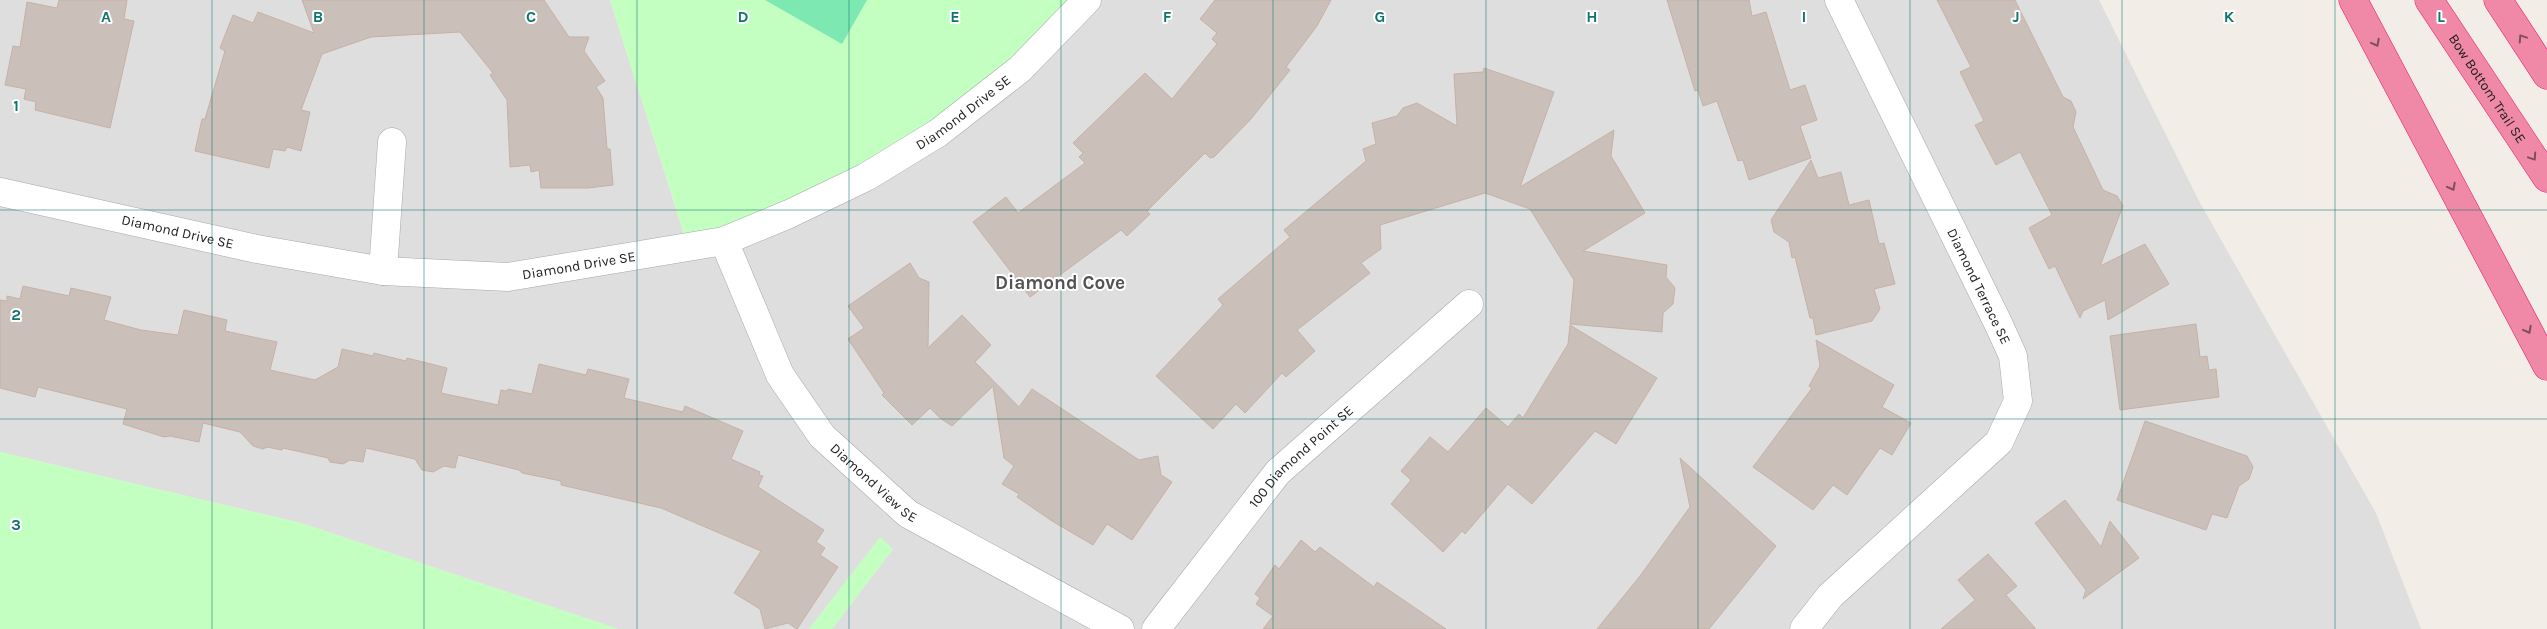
<svg xmlns="http://www.w3.org/2000/svg" width="2547" height="629" viewBox="0 0 2547 629" font-family="Karla,sans-serif">
<style>
.residential{fill:#dfdede}
.park{fill:#c3ffc1}
.pitch{fill:#7ee8b3}
.building{fill:#cbbfb9;stroke:#c6b1a7}
.lines{fill:none;stroke-linecap:round;stroke-linejoin:round}
.minor-casing{stroke:#a8a8a8;stroke-width:29}
.motorway-casing{stroke:#ee1778;stroke-width:29}
.minor{stroke:#fff;stroke-width:28}
.motorway{stroke:#f088a7;stroke-width:28}
.oneway{stroke:#7e4f5d}
.grid{fill:none;stroke:#0f766e;stroke-width:1;stroke-opacity:0.55}
.labels{text-anchor:middle;stroke-width:4;stroke-linejoin:round;paint-order:stroke}
.street-label{font-size:14px;fill:#212121;stroke:#fff}
.district-label{font-size:19px;font-weight:bold;fill:#545454;stroke:#fff}
.grid-label{font-size:16px;text-anchor:middle;font-weight:bold;fill:#0f766e;stroke:#fff;stroke-width:4;stroke-linejoin:round;paint-order:stroke}
</style>
<rect width="100%" height="100%" fill="#f2ede7"/>
<path class="residential" d="M0,0H610L688,247L1087,0H2099L2199,201L2376,513L2421,629H832L893,549L880,538L809,629H618L301,523L0,452Z"/>
<g class="park">
<path d="M610,0H1087L938,133L688,247Z"/>
<path d="M0,452L301,523L618,629H0Z"/>
<path d="M880,537L893,549L832,629H809Z"/>
</g>
<path class="pitch" d="M765,0H867L842,44Z"/>
<g class="building">
<path d="M59,0H127L124,19L134,21L110,128L35,110L36,102L24,99L26,89L5,85L13,46L20,47L27,2L57,8Z"/>
<path d="M302,0H544L569,37H589L584,51L605,81L596,87L603,98L607,149H610L613,185L588,188H541L539,170L531,172L530,165L510,167L507,100L490,75L493,73L460,32L371,37L322,54L301,110L310,112L301,151L287,147L285,151L273,149L269,168L195,151L202,119H205L225,51L220,48L233,15L253,23L258,12L314,33Z"/>
<path d="M1215,0H1331L1317,26L1286,67L1290,70L1251,119L1214,157L1210,158L1205,153L1147,211L1150,214L1127,236L1121,230L1030,297L973,222L1006,197L1018,213L1085,163L1079,157L1083,153L1073,143L1145,73L1172,99L1217,44L1212,39L1217,33L1200,19Z"/>
<path d="M1667,0H1749L1752,16L1766,12L1790,90L1805,85L1817,120L1800,126L1811,158L1749,180L1743,160L1738,161L1717,101L1703,106L1698,90L1695,91Z"/>
<path d="M1937,0H2015L2063,97L2071,101L2076,112L2073,127L2103,190L2117,196L2123,206L2100,266L2145,244L2169,284L2108,320L2105,300L2083,311L2080,318L2055,266L2049,269L2029,228L2052,215L2020,152L1996,165L1975,125L1984,121L1960,72L1971,67Z"/>
<path d="M1484,68L1554,92L1520,187L1614,130L1611,156L1645,213L1583,251L1667,265L1666,277L1675,288L1673,304L1663,313L1662,332L1570,324L1574,280L1530,209L1485,193L1380,225L1381,249L1361,263L1370,273L1297,330L1315,351L1286,377L1282,373L1245,413L1236,404L1213,429L1156,376L1223,305L1218,299L1290,237L1284,230L1366,161L1363,149L1376,144L1372,123L1397,116L1403,108L1417,103L1457,126L1454,74L1483,72Z"/>
<path d="M1811,160L1818,178L1841,172L1849,205L1869,200L1879,244L1884,243L1895,284L1874,289L1880,309L1872,321L1816,335L1813,318H1810L1795,257L1792,258L1789,242L1774,232L1771,220Z"/>
<path d="M910,263L919,278L929,282L928,348L962,315L991,345L975,362L1019,407L1032,389L1139,460L1158,456L1161,475L1172,482L1132,540L1107,524L1093,545L1052,521L1017,497L1019,494L1002,484L1014,466L1004,458L993,386L952,426L940,418L930,408L912,425L882,395L884,393L848,339L864,328L848,306Z"/>
<path d="M23,286L69,296L71,288L111,297L104,320L141,330L178,335L184,310L227,320L225,331L277,342L270,370L315,380L338,367L342,349L373,356L374,353L406,361L407,358L447,368L441,393L498,405L501,390L506,391L508,389L532,394L539,364L586,375L588,369L629,379L624,398L683,412L685,406L743,431L731,459L760,472L759,475L763,476L758,487L824,530L816,542L825,548L820,555L838,567L797,629L788,623L765,629L760,609L734,593L761,551L661,508L561,485V481L522,473L519,470L458,455L455,468L444,466L433,472L422,470L415,459L366,448L363,462L350,460L343,464L330,462L328,458L283,448L282,450L267,447L263,449L253,446L240,432L203,423L199,442L170,436L164,437L123,424L127,409L38,387L35,397L0,388V300L7,301V296L20,299Z"/>
<path d="M2196,324L2200,357L2207,356L2209,370L2216,369L2219,397L2120,410L2110,336Z"/>
<path d="M1570,325L1657,378L1616,444L1595,431L1532,504L1508,484L1465,534L1462,531L1443,552L1391,504L1411,480L1401,471L1430,437L1448,452L1486,408L1508,427L1519,414L1523,418L1568,344Z"/>
<path d="M1816,340L1894,385L1882,407L1911,423L1892,455L1880,448L1847,495L1833,485L1813,510L1753,467L1812,388L1809,386L1820,366Z"/>
<path d="M2145,421L2247,456L2253,467L2249,479L2239,486L2227,518L2212,514L2206,530L2117,500Z"/>
<path d="M1680,458L1776,546L1709,629H1597L1640,576L1690,507Z"/>
<path d="M2065,500L2101,547L2110,521L2139,558L2083,599L2086,590L2035,523Z"/>
<path d="M1301,540L1315,552L1320,547L1374,587L1377,582L1446,629H1263L1273,616L1256,604L1260,598L1255,594L1275,565L1279,569Z"/>
<path d="M1988,554L2017,586L2006,595L2036,629H1941L1975,600L1958,580Z"/>
</g>
<g class="lines">
<defs>
<g id="minor">
<path id="s1" d="M0,192L257,249L383,271L508,277L724,241L789,214L866,177L938,133L1020,69L1087,0"/>
<path id="s2" d="M724,241L780,375L822,436L908,514L1120,629"/>
<path d="M383,271L392,142"/>
<path id="s3" d="M1156,629L1278,472L1469,304"/>
<path d="M1804,629L1830,596L1999,442L2018,401L2013,356L1998,323L1839,0"/>
</g>
<g id="motorway">
<path d="M2353,0L2547,366"/>
<path id="s4" d="M2429,0L2547,178"/>
<path d="M2498,0L2547,75"/>
</g>
</defs>
<use href="#minor" class="minor-casing"/>
<use href="#motorway" class="motorway-casing"/>
<use href="#minor" class="minor"/>
<use href="#motorway" class="motorway"/>
</g>
<defs><path id="oneway-chevron" d="M-2-3.5L2.5 0L-2 3.5" fill="none" stroke-width="1.6" stroke-linecap="round" stroke-linejoin="round" transform="scale(1.25)"/></defs>
<g class="oneway">
<use href="#oneway-chevron" transform="translate(2522 38) rotate(-124)"/>
<use href="#oneway-chevron" transform="translate(2376 43) rotate(62)"/>
<use href="#oneway-chevron" transform="translate(2533 157) rotate(56)"/>
<use href="#oneway-chevron" transform="translate(2452 187) rotate(62)"/>
<use href="#oneway-chevron" transform="translate(2528 330) rotate(62)"/>
</g>
<path class="grid" d="M212,0V629M424,0V629M637,0V629M849,0V629M1061,0V629M1273,0V629M1486,0V629M1698,0V629M1910,0V629M2122,0V629M2335,0V629M0,210H2547M0,419H2547"/>
<g class="labels">
<g class="street-label">
<text dy="5" stroke="none"><textPath href="#s4" startOffset="106">Bow Bottom Trail SE</textPath></text>
<text dy="5" stroke="none"><textPath href="#s1" startOffset="1008">Diamond Drive SE</textPath></text>
<text dy="5" stroke="none"><textPath href="#s1" startOffset="182">Diamond Drive SE</textPath></text>
<text dy="5" stroke="none"><textPath href="#s1" startOffset="588">Diamond Drive SE</textPath></text>
<text transform="translate(1979 286) rotate(64)" y="5">Diamond Terrace SE</text>
<text dy="5" stroke="none"><textPath href="#s3" startOffset="226">100 Diamond Point SE</textPath></text>
<text dy="5" stroke="none"><textPath href="#s2" startOffset="289">Diamond View SE</textPath></text>
</g>
<g class="district-label">
<text x="1060" y="289">Diamond Cove</text>
</g>
</g>
<g class="grid-label">
<text x="106" y="22">A</text>
<text x="318" y="22">B</text>
<text x="531" y="22">C</text>
<text x="743" y="22">D</text>
<text x="955" y="22">E</text>
<text x="1167" y="22">F</text>
<text x="1380" y="22">G</text>
<text x="1592" y="22">H</text>
<text x="1804" y="22">I</text>
<text x="2016" y="22">J</text>
<text x="2229" y="22">K</text>
<text x="2441" y="22">L</text>
<text x="16" y="111">1</text>
<text x="16" y="320">2</text>
<text x="16" y="530">3</text>
</g>
</svg>
